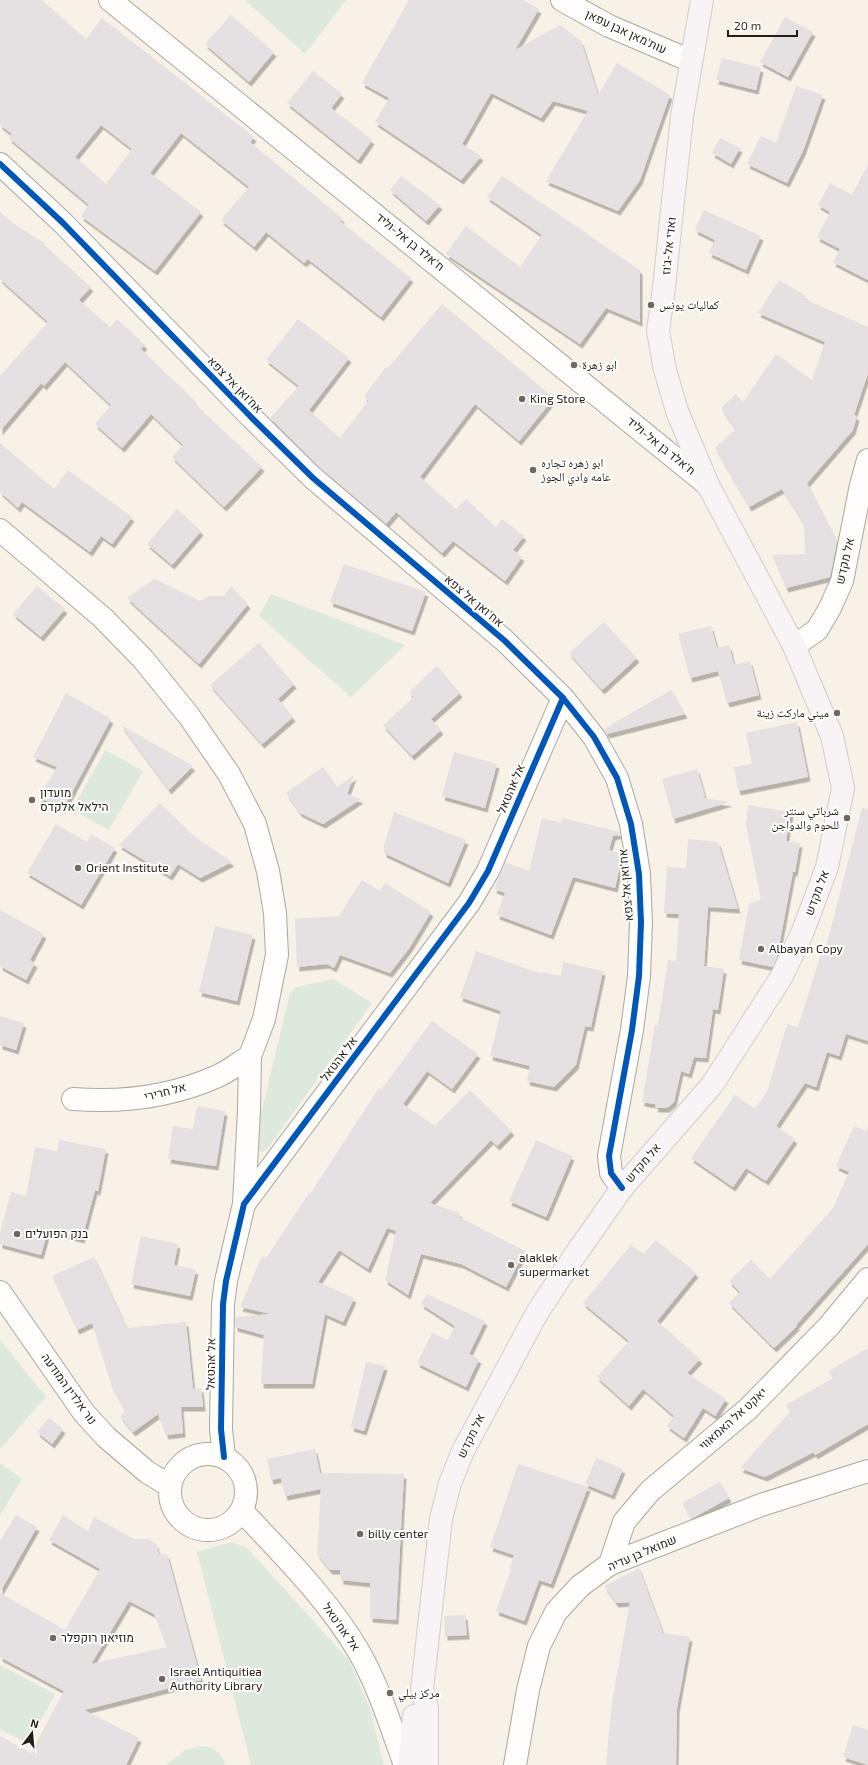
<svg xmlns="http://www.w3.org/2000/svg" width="868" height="1765" viewBox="0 0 868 1765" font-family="'Exo 2','Noto Naskh Arabic',Heebo,sans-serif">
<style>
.green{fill:#dde9dd}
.building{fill:#e5e0e1;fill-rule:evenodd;filter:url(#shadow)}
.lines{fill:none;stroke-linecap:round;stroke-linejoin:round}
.minor-casing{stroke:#ada79d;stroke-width:24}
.major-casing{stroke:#d1cdc7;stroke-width:24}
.minor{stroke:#fefdfb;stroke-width:22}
.major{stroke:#f8f3f4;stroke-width:22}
.cycleway-casing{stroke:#fff;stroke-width:8}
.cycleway{stroke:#0057b8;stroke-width:6}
.poi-dot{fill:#6f685d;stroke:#fff;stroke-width:1.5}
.labels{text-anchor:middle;stroke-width:4;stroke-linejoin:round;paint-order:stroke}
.street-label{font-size:12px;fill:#251e13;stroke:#fff}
.poi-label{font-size:12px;fill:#251e13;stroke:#fff;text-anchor:start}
</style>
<defs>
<filter id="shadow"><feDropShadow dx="2.5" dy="4.5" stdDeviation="0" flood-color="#0004"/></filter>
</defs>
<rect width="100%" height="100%" fill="#f8f1e7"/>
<g class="green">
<path d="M245,0H346L305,54Z"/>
<path d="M271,594L405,645L351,697L259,616Z"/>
<path d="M105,750L143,771L109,830L72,810Z"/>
<path d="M333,979L372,1003L268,1148L262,1153C255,1148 255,1142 256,1135L290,993L297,987Z"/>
<path d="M0,1340L46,1397L0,1449Z"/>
<path d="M0,1463L22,1479L0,1515Z"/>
<path d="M231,1542L246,1547L349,1660L370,1708L384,1765H251L197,1552Z"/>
<path d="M0,1665L55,1694L28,1744L0,1729Z"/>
<path d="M202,1746C214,1747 222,1753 225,1765H166L185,1750Z"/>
</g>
<g class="building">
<path d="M0,0H42L86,39L102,18L254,137L250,142L342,218L340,221L411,278L381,317L308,259L304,263L266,232L254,247L221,220L249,187L181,133L150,173L201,212L155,271L81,216L89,205L9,138L12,134L0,125ZM101,125L132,149L106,184L75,157Z"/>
<path d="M409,0H523L539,9L515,50L560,25L581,41L598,95L617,63L670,95L640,180L618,211L546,181L588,111L553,101L541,118L491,93L462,144L481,156L461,180L375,122L389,98L362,83Z"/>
<path d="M231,15L274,52L249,82L205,44Z"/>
<path d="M785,17L813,32L788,77L760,62Z"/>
<path d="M722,58L761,68L756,90L716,80Z"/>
<path d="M313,71L342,94L331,108L372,140L358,160L287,103Z"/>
<path d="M796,86L823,95L803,151L787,183L747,164L761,136L776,143Z"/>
<path d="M720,138L740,148L731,164L712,153Z"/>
<path d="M868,164V280L833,262L840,249L817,237L830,212L818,205L830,183L852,195Z"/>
<path d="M401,176L440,205L426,221L390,190Z"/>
<path d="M502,176L640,270V322L606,308L580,344L446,254L466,226L520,267L542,235L487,197Z"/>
<path d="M704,210L761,236L746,270L709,253L715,240L695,230Z"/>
<path d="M0,212L17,226L46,244L44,245L91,287L79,300L110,327L117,319L145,345L141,349L195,401L193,402L262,467L224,507L172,457L183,445L151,414L122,448L95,424L111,405L65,362L44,386L41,383L0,431V376L48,322L0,279Z"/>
<path d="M779,280L806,296L804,299L868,327V373L854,415L857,416L853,430L807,483L837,542L830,577L786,588L772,555L805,554L804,524L782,489L749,507L715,448L736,429L721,408L736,394L743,402L776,354L812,380L825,342L758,313Z"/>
<path d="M442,304L554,398L519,441L475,404L420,477L456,509L466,499L496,527L502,519L524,536L513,550L522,557L505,581L453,541L442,553L396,512L386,524L321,469L270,418L299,386L266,360L298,319L349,358L309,410L340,438L369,400L364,396L386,367L388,368Z"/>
<path d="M0,443L54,489L68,470L132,517L112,544L101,536L90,552L22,502L18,508L0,492Z"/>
<path d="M177,509L201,531L172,565L147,544Z"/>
<path d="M344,564L426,592L412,631L330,602Z"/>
<path d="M155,579L200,601L209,596H224L231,586L248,604L199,664L127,598Z"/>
<path d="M37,586L65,609L41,637L13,614Z"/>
<path d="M604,622L637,658L602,690L569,653Z"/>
<path d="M711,626L717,648L729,645L734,665L750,661L759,695L727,703L718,671L690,678L678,634Z"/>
<path d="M259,643L294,684L278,699L293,717L262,744L210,685Z"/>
<path d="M437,666L460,693L431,719L441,730L412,756L383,725L414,697L409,692Z"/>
<path d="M671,690L685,714L607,734L604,729Z"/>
<path d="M66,693L111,719L63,809L39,797L57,767L33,757Z"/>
<path d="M797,722L808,777L738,791L734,767L752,764L746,733Z"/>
<path d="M121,725L193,766L169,790Z"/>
<path d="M454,752L497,764L485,808L442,796Z"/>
<path d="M323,767L337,787L354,775L347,794L361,799L323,824L300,813L286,793Z"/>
<path d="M697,769L705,797L702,798L730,802L673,819L662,779Z"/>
<path d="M160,803L194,836L232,862L200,878L178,864L170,876L119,845Z"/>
<path d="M748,805L791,812L786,841L800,843L795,872H793L777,957L773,967L739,960L749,904L761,900L746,825Z"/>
<path d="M862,808L868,809V1041L846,1034L839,1056L827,1052L816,1087L805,1083L776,1126L795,1139L766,1181L746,1168L733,1187L691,1158L735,1095L755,1109L767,1092L787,1024L798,1027L822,950L825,951Z"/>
<path d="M394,812L466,840L448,883L384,853V846Z"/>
<path d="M542,818L561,823L562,818L620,832V834L613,836L609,850L623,854L615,888L573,877L551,935L497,915L505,893L494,889L505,862L529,871Z"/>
<path d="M56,824L87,842L91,834L115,848L81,905L27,873Z"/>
<path d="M688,839L718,842L738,909L708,907L704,966L724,969L718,1010L713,1009L706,1058L694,1057L689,1074L681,1071L674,1102L667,1108H656L655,1104L642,1102L655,1025H658L668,960L676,961L679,914L664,913L667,867L686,868Z"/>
<path d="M362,880L380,891L385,883L431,912L410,947L390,973L340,955L334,968L327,964L297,967L295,919L339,916Z"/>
<path d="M0,910L44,934L30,960L35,963L26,980L0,966Z"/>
<path d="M215,926L253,935L237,1001L199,992Z"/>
<path d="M476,951L542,974L543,972L561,976L563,962L603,971L591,1027L585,1026L576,1065L554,1087L527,1081L530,1066L490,1056L501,1011L460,997Z"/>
<path d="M0,1016L24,1023L16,1050L0,1045Z"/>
<path d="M432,1021L478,1054L452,1089L427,1071L403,1104L435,1126L470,1090L512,1131L497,1146L491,1140L430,1203L460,1213L459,1217L525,1251L506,1287L461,1264L421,1254L408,1295L385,1280L396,1231L387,1228L368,1269L339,1250L318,1282L354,1298L343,1322L325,1314L312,1384H261L264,1335L235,1327V1317L271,1314L240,1307L262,1256L266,1258L309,1193L310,1194L379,1088L381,1090Z"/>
<path d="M197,1106L225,1111L216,1166L168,1159L173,1126L193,1129Z"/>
<path d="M854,1126L866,1131L868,1127V1244L796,1325L797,1326L774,1348L729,1303L740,1292L729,1281L751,1260L770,1279L833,1208L849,1172L836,1166Z"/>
<path d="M59,1140L106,1149L98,1191L95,1190L82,1239L48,1230L41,1255L0,1244V1233L11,1192L26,1196L35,1147L57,1151Z"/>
<path d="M536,1140L572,1156L546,1217L509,1201Z"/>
<path d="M141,1236L178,1244L174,1265L196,1270L190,1296L131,1284Z"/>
<path d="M656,1240L696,1273L657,1321L700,1359L687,1373L726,1399L715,1416L703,1408L684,1438L667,1426L674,1416L643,1389L629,1406L597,1377L629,1341L583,1303L631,1245L644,1254Z"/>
<path d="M94,1257L127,1328L186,1322L193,1389L201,1388L203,1407H181L183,1433L166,1435L158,1414L133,1432L120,1416L125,1411L112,1387L92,1323L77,1330L52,1276Z"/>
<path d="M427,1294L485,1321L469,1354L479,1359L466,1387L417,1363L432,1333L448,1340L455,1326L421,1304Z"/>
<path d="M868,1348V1424L815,1455L814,1452L765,1477L740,1468L790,1412L786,1405L833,1378L829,1371Z"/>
<path d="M366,1362L385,1366L364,1431L351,1427Z"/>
<path d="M49,1418L63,1429L52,1444L37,1432Z"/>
<path d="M315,1449L320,1473L404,1474L396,1620L370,1618V1583L341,1580L340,1570H330L317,1554L321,1489L285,1496L281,1478L271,1480L267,1459Z"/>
<path d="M596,1458L623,1469L612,1495L585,1484Z"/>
<path d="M518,1464L588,1487L551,1584L539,1580L524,1621L496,1611L511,1570L509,1569L514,1555L490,1547Z"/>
<path d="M720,1482L729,1498L691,1519L682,1503Z"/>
<path d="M16,1515L37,1527L0,1592V1541Z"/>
<path d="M63,1515L88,1531L94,1517L134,1539H149L156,1544L159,1554H167L201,1680L84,1710L139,1738L126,1765H0V1736L31,1753L64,1691L0,1657V1593L65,1630L100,1569L49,1540ZM129,1601L154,1614L167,1647L91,1664Z"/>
<path d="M638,1566L663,1633L690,1637L677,1708L676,1765H606L612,1702L630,1602L616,1603L604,1586L636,1570Z"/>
<path d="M465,1615L467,1635L445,1636L444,1616Z"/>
<path d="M853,1725L868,1730V1765L843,1757Z"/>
</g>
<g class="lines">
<defs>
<g id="minor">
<path d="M110,0L708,485"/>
<path d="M562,0L609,26L691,61"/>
<path d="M0,164L63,223L251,417L313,478L505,641L563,698L594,737L617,778L631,824L639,874L641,922L639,976L632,1030L609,1156L611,1173L622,1188"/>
<path d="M0,530L103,618L143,659L189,716L229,774L255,824L268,871L275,913L277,955L264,1019L250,1056L249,1110L244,1204"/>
<path d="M794,646L817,630L830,608L842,581L861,485L868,460"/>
<path d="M73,1099C124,1103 171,1097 218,1076C229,1071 239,1063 250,1056"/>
<path d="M0,1292L84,1413L106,1437L147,1472L170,1486"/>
<circle cx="208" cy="1492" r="38"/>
<path d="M224,1457L221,1429L223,1304L226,1281L244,1204L469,903L488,871L563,698"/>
<path d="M242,1511C283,1555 328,1599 359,1652C379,1687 391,1727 405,1765"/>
<path d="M610,1564L624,1522L650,1491L748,1409L829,1326L868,1279"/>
<path d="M515,1765L528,1690L539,1646L556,1612L580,1586L610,1564L761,1505L868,1471"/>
</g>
<g id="major">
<path d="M409,1765L414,1716"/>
<path d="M427,1765V1708L422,1689L441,1519L450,1483L463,1451L537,1313L575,1255L622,1188L712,1085L782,976L803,931L827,867L843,788L832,736L794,646L708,485L677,411L665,370L658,331L664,287L682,116L702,0"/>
</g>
</defs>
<use href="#minor" class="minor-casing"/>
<use href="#major" class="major-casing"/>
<use href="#minor" class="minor"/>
<use href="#major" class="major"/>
<defs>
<g id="cycleway">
<path d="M0,164L63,223L251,417L313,478L505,641L563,698L594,737L617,778L631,824L639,874L641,922L639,976L632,1030L609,1156L611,1173L622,1188"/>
<path d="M224,1457L221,1429L223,1304L226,1281L244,1204L469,903L488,871L563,698"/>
</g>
</defs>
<use href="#cycleway" class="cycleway-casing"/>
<use href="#cycleway" class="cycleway"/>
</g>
<g class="poi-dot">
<circle cx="651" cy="305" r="4"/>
<circle cx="574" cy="365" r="4"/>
<circle cx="522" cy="399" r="4"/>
<circle cx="533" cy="470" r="4"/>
<circle cx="837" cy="713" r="4"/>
<circle cx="32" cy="800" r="4"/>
<circle cx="847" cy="818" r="4"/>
<circle cx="78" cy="868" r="4"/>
<circle cx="761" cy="949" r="4"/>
<circle cx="17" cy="1234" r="4"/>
<circle cx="511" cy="1265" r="4"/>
<circle cx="360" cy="1534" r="4"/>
<circle cx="53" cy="1638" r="4"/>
<circle cx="162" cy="1679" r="4"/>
<circle cx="390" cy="1693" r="4"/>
</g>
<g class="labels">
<g class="street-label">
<text transform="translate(626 32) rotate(25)" y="4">עות'מאן אבן עפאן</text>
<text transform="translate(410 242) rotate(39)" y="4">ח'אלד בן אל-וליד</text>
<text transform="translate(669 246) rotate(-84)" y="4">ואדי אל-ג'וז</text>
<text transform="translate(235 385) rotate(46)" y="4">אח'ואן אל צפא</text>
<text transform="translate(661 446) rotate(39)" y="4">ח'אלד בן אל-וליד</text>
<text transform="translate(845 561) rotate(-77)" y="4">אל מקדש</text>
<text transform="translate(474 601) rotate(40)" y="4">אח'ואן אל צפא</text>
<text transform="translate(511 789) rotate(-67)" y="4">אל אהטאל</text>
<text transform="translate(626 885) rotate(-95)" y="4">אח'ואן אל צפא</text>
<text transform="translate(817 893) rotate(-69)" y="4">אל מקדש</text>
<text transform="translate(339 1059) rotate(-53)" y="4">אל אהטאל</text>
<text transform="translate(165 1092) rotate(-14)" y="4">אל חרירי</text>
<text transform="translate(643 1163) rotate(-49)" y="4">אל מקדש</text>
<text transform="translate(211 1364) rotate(-89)" y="4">אל אהטאל</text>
<text transform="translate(69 1389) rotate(54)" y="4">נור אלדין המודעה</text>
<text transform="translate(733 1419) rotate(-42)" y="4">יאקט אל האמאווי</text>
<text transform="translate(471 1436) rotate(-64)" y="4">אל מקדש</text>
<text transform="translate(642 1553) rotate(-23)" y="4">שמואל בן עדיה</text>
<text transform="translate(341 1627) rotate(55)" y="4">אל אח'טאל</text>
</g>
<g class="poi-label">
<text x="659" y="309">كماليات يونس</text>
<text x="582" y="369">ابو زهرة</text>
<text x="530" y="403">King Store</text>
<text x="541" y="467">ابو زهره تجاره<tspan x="541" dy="14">عامه وادي الجوز</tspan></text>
<text x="829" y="717" text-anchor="end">ميني ماركت زينة</text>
<text x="40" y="797">מועדון<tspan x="40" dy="14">הילאל אלקדס</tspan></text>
<text x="839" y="815" text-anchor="end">شرباتي سنتر<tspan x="839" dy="14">للحوم والدواجن</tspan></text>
<text x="86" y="872">Orient Institute</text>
<text x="769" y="953">Albayan Copy</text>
<text x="25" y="1238">בנק הפועלים</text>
<text x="519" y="1262">alaklek<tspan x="519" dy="14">supermarket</tspan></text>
<text x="368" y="1538">billy center</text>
<text x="61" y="1642">מוזיאון רוקפלר</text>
<text x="170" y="1676">Israel Antiquitiea<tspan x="170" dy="14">Authority Library</tspan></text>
<text x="398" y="1697">مركز بيلي</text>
</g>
</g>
<g transform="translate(32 1733) rotate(16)" stroke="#ffffff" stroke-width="3" paint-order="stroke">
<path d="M0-3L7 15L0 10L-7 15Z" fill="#251e13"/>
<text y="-6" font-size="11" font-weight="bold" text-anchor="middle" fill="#251e13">N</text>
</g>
<path d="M728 30v6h69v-6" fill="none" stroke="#251e13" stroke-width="2"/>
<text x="734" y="30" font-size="12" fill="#251e13" stroke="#ffffff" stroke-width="3" paint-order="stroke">20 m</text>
</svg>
